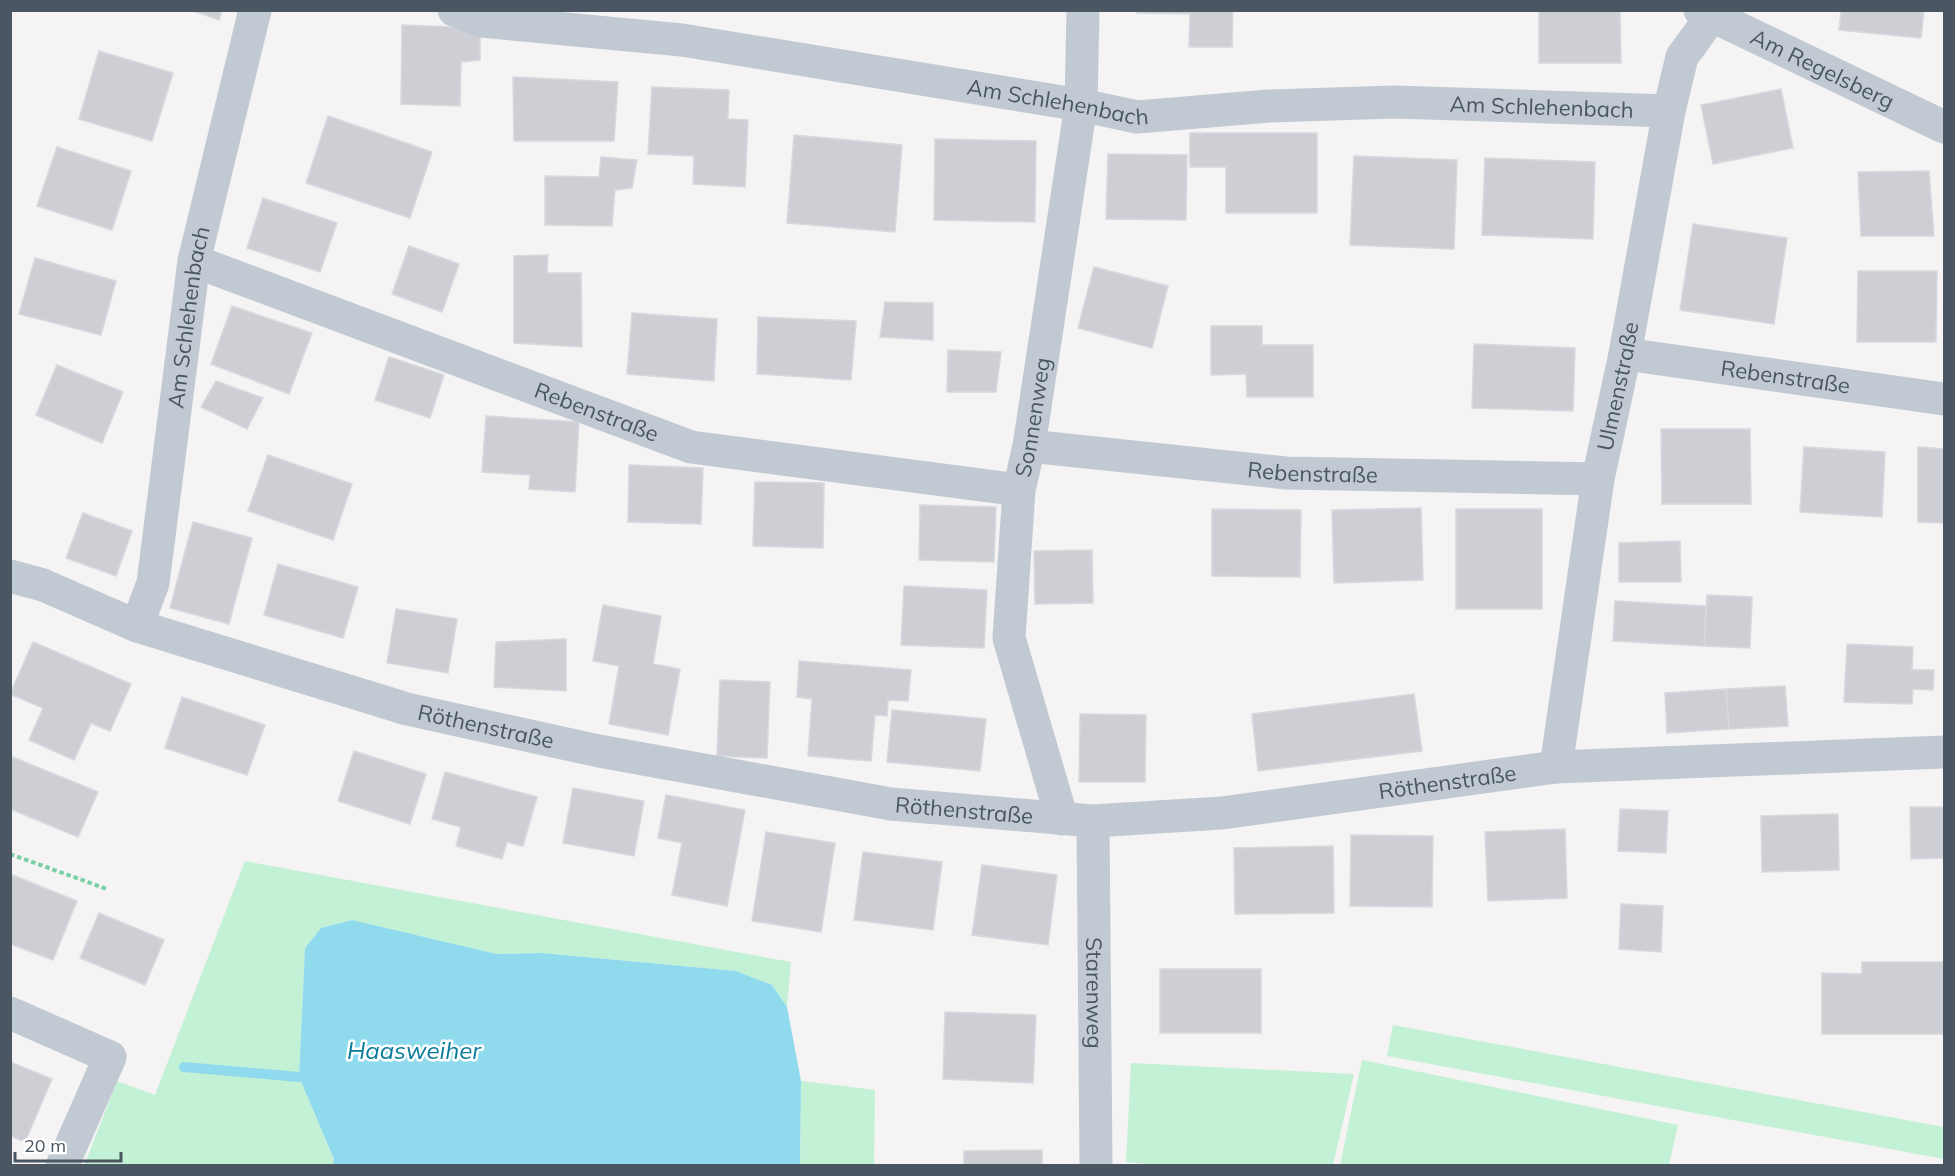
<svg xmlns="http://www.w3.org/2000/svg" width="1955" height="1176" viewBox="0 0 1955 1176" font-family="Mulish,sans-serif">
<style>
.green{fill:#c3f1d5}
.water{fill:#90daee}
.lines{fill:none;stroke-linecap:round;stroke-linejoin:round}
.stream{stroke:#90daee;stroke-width:10}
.building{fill:#cdcfd5;stroke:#d7d9de;stroke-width:1.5}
.path{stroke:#7ad0a6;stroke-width:4;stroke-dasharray:4.5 3;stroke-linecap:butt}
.street{stroke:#c1cad2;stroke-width:33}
.labels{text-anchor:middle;stroke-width:5;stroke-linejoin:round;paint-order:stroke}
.street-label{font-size:22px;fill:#4a5661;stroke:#fff}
.water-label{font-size:24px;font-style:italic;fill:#0c7c9b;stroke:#fff}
</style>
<rect width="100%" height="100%" fill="#f5f3f3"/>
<g class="green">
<path d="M245,861L791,962L787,1007L772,985L736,971L542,953L497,954L351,920L321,928L305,948L299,1077L334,1159L333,1165L84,1166L117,1081L155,1095Z"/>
<path d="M1393,1025L1944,1127V1159L1387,1056Z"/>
<path d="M1362,1060L1678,1125L1669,1165H1340Z"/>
<path d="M1131,1063L1354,1074L1333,1165L1166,1166L1126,1162Z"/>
<path d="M801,1081L875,1090L874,1165L800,1166Z"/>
</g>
<path class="water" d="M352,920L497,954L542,953L736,971L772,985L787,1007L801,1081L800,1165H333L334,1159L299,1077L305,948L321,928Z"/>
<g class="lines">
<path class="stream" d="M184,1067L299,1077"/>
</g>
<g class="building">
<path d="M191,10H222L219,20Z"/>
<path d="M1137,10H1233L1232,47H1189L1190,14L1137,13Z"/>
<path d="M1539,10H1620L1621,63H1539Z"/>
<path d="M1841,10H1924L1921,38L1839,30Z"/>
<path d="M402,25L480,28V60L461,62L460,106L401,104Z"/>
<path d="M99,51L173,73L152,141L79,119Z"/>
<path d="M513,77L618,82L614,141H514Z"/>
<path d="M652,87L729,90L728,119L748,120L745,187L693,184L694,156L648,154Z"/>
<path d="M1781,89L1793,148L1713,164L1701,105Z"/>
<path d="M328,116L432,152L410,218L306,183Z"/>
<path d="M1190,133H1317V213H1226V167H1190Z"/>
<path d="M794,135L902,145L895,232L787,223Z"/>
<path d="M935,139L1036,141L1035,222L934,220Z"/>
<path d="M57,147L131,171L112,230L37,206Z"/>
<path d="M1108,154L1187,155L1186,220L1106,219Z"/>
<path d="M1354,156L1457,160L1454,249L1350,245Z"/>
<path d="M601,157L637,160L632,188L615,190L612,226L545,225V176L599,177Z"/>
<path d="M1485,158L1595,162L1593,239L1482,235Z"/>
<path d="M1929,171L1934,236H1861L1858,172Z"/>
<path d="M263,198L337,223L320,272L247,248Z"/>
<path d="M1693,224L1787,238L1774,324L1680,310Z"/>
<path d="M409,246L459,264L442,312L392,294Z"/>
<path d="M548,255L547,273H581L582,347L514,343V256Z"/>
<path d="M35,258L116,281L101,335L19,314Z"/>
<path d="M1094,267L1168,286L1152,348L1078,328Z"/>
<path d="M1858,271H1937L1936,342H1857Z"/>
<path d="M885,302L933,303V340L880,337Z"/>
<path d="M232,306L312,333L289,394L211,364Z"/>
<path d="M632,313L717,319L714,381L627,374Z"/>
<path d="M758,317L856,321L851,380L757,374Z"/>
<path d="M1211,326H1262V345H1313V397H1247L1246,374L1211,375Z"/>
<path d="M1474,344L1575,348L1573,411L1472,408Z"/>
<path d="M948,350L1001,352L996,392H947Z"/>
<path d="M389,357L444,375L430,418L375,400Z"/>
<path d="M57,365L123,392L102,443L36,415Z"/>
<path d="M216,381L263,398L247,429L201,407Z"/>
<path d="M486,416L579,422L575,492L529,489L530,475L482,472Z"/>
<path d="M1661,429H1750L1751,504H1662Z"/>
<path d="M1804,447L1885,452L1882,517L1800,512Z"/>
<path d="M1918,447L1944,449V523L1918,522Z"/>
<path d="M268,455L352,484L333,540L248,511Z"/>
<path d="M629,465L703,468L701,524L628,522Z"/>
<path d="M755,482L824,483L823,548L753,546Z"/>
<path d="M920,505L996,507L994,562L919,560Z"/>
<path d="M1421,508L1423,580L1334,583L1332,510Z"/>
<path d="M1212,509L1301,510L1300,577L1212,576Z"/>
<rect x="1456" y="509" width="86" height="100"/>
<path d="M83,513L132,531L116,576L66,558Z"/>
<path d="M193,522L252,538L229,624L170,608Z"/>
<path d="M1680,541L1681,582H1619V543Z"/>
<path d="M1092,550L1093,603L1035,604L1034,551Z"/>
<path d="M278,564L358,587L343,638L264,615Z"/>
<path d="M904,586L987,590L984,648L901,645Z"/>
<path d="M1707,595L1752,597L1750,648L1704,646Z"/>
<path d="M1615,601L1706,606L1704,646L1613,641Z"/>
<path d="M603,605L661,616L653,664L680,669L668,735L609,724L619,666L593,661Z"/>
<path d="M396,609L457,619L448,673L387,663Z"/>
<path d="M566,639V691L494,687L496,642Z"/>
<path d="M33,642L131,684L110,731L91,723L74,760L29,740L43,708L10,694Z"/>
<path d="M1847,644L1913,647L1912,670H1934L1933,690L1913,689L1912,704L1844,702Z"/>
<path d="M799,661L911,670L908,701L888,700L887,716L875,715L871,761L808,756L812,699L797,697Z"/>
<path d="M720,680L770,682L767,758L717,756Z"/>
<path d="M1785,686L1788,726L1729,729L1726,689Z"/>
<path d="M1726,689L1729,729L1667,733L1665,693Z"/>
<path d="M1414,694L1422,751L1258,771L1252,714Z"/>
<path d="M182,697L265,725L247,775L165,748Z"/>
<path d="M892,710L986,719L980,771L887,762Z"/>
<path d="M1080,714L1146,715L1145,782H1079Z"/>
<path d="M354,751L426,774L410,824L338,801Z"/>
<path d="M10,756L98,792L78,837L10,809Z"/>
<path d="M445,772L537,797L523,846L507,842L502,859L456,846L461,827L432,819Z"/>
<path d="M573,788L644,801L634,856L563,843Z"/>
<path d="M666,795L745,810L727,906L672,895L682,843L658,838Z"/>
<path d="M1910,807H1944V858L1911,859Z"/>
<path d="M1620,809L1668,811L1666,853L1618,851Z"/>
<path d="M1838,814L1839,870L1762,872L1761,816Z"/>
<path d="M1565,829L1567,898L1488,901L1485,832Z"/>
<path d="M766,832L835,843L821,932L752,921Z"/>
<path d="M1351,835L1433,836L1432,907L1350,906Z"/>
<path d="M1333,846L1334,913L1235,914L1234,848Z"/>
<path d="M863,852L942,862L933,930L854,920Z"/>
<path d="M982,865L1057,875L1048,945L972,935Z"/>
<path d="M10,874L77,901L53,960L10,944Z"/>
<path d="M1621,904L1663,906L1661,952L1619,949Z"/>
<path d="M99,913L164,940L145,985L80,958Z"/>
<path d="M1862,962H1944V1034H1822V973L1862,974Z"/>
<rect x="1160" y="969" width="101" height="64"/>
<path d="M945,1012L1036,1015L1033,1083L943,1079Z"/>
<path d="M10,1062L52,1079L25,1142L10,1136Z"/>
<path d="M1042,1150V1166H964V1151Z"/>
</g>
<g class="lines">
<path class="path" d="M10,854L107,889"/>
<g class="street">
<path id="s1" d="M454,10L481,21L682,40L1081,105L1137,117L1269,106L1395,102L1669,111"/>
<path id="s2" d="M1700,10L1944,127"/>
<path id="s3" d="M194,261L691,447L1019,490"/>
<path id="s4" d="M1625,354L1944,399"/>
<path id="s5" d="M1029,446L1286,473L1598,479"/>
<path id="s6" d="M10,576L43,585L137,626L407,709L599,751L891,804L1093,821L1222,813L1556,767L1944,752"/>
<path id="s7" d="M137,626L153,583L194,261L255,10"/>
<path id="s8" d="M1556,767L1598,479L1625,354L1669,111L1682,57L1711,17"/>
<path id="s9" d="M1062,819L1009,638L1019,490L1029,446L1081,105L1083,10"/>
<path id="s10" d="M1093,821L1096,1166"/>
<path d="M10,1013L110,1057L62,1166"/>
</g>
</g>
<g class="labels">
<g class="street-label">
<text dy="8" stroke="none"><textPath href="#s2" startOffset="136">Am Regelsberg</textPath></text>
<text dy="8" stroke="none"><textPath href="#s1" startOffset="612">Am Schlehenbach</textPath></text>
<text dy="8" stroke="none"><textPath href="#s1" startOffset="1098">Am Schlehenbach</textPath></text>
<text dy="8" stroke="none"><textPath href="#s7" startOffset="314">Am Schlehenbach</textPath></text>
<text dy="8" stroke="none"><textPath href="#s4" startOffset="162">Rebenstraße</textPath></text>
<text dy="8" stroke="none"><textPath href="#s8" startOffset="386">Ulmenstraße</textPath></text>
<text dy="8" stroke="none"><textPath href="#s3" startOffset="430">Rebenstraße</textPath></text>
<text dy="8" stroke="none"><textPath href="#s9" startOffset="411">Sonnenweg</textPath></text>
<text dy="8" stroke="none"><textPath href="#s5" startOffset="285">Rebenstraße</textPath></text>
<text dy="8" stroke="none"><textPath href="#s6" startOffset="500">Röthenstraße</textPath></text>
<text dy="8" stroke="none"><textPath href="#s6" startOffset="1472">Röthenstraße</textPath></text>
<text dy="8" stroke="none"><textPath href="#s6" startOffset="986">Röthenstraße</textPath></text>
<text dy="8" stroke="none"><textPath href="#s10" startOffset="172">Starenweg</textPath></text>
</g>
<g class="water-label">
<text x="414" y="1059">Haasweiher</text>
</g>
</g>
<rect width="1955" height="1176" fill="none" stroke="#4a5661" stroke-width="24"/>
<path d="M15 1152v9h106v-9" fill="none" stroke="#4a5661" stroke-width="3"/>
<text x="24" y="1152" font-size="18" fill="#4a5661" stroke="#ffffff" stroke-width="4.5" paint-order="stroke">20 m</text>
</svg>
